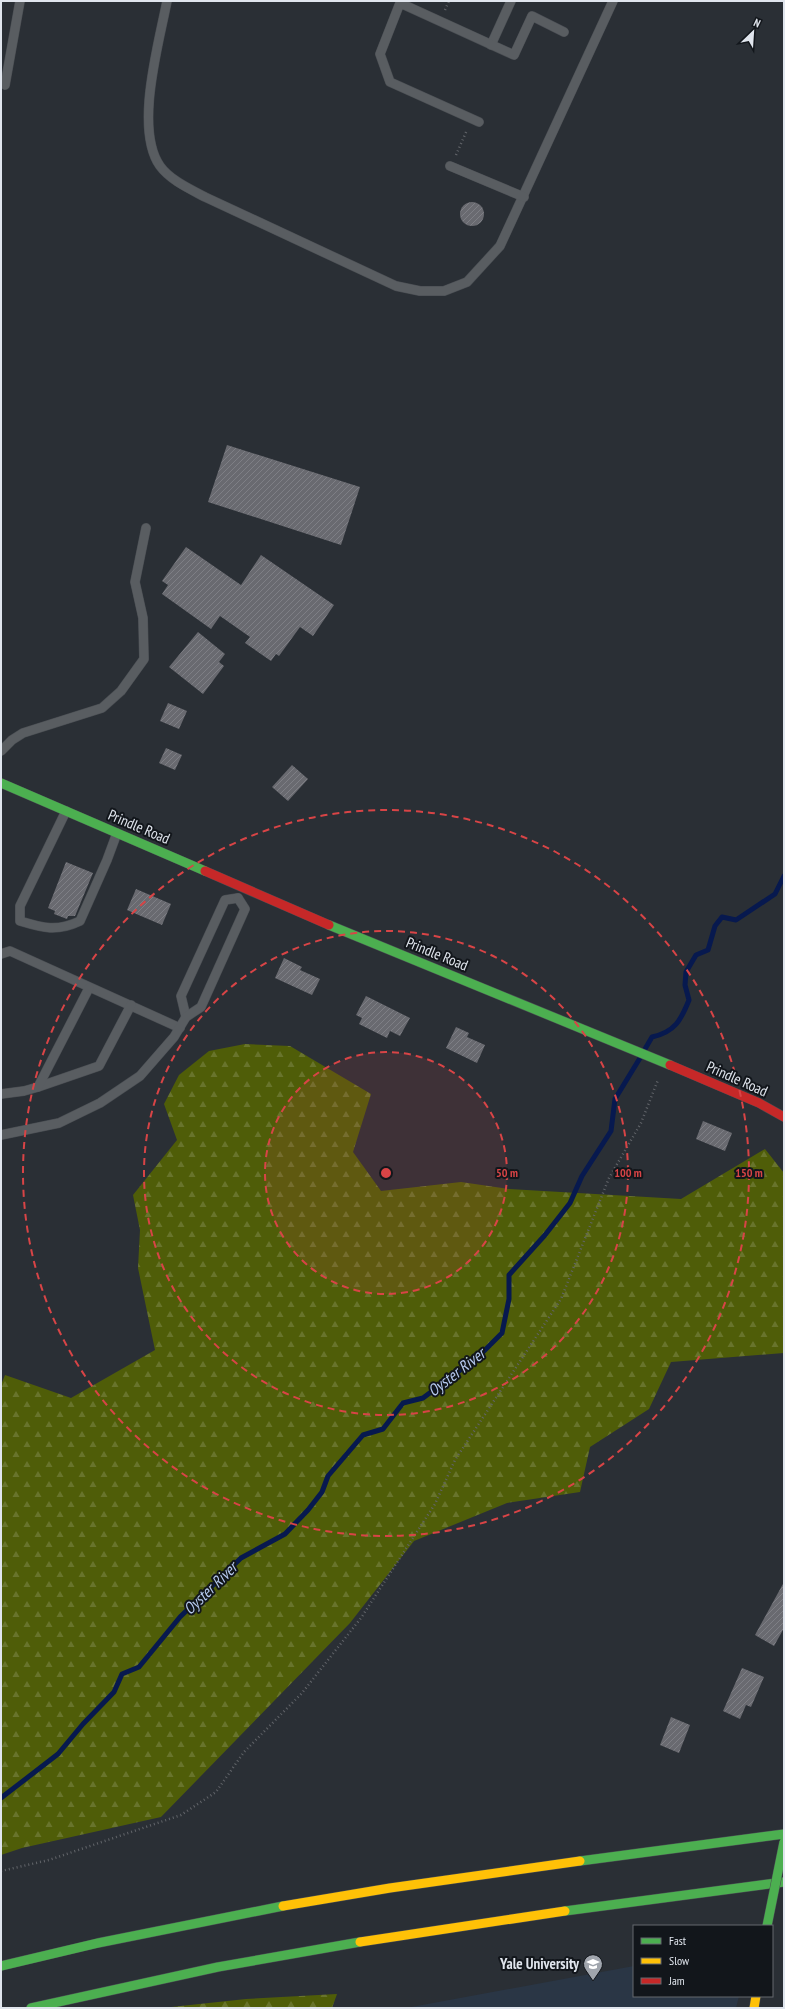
<svg xmlns="http://www.w3.org/2000/svg" width="785" height="2009" viewBox="0 0 785 2009" font-family="'PT Sans Narrow',sans-serif">
<style>
.built{fill:#2a3645}
.forest{fill:url(#forest-firs)}
.lines{fill:none;stroke-linecap:round;stroke-linejoin:round}
.stream{stroke:#07194f;stroke-width:5}
.building{fill:url(#building-hatch)}
.lane-casing{stroke:#494d52;stroke-width:10}
.fast-casing{stroke:#494d52;stroke-width:10}
.slow-casing{stroke:#494d52;stroke-width:10}
.jam-casing{stroke:#494d52;stroke-width:10}
.path{stroke:#62656a;stroke-width:2.5;stroke-dasharray:1 3;stroke-linecap:butt}
.lane{stroke:#595d61;stroke-width:9}
.fast{stroke:#4caf50;stroke-width:9}
.slow{stroke:#ffc107;stroke-width:9}
.jam{stroke:#c62828;stroke-width:9}
.fast-bridge-casing{stroke:#494d52;stroke-width:10;stroke-linecap:butt}
.fast-bridge{stroke:#4caf50;stroke-width:9}
.ring{fill:none;stroke:#d84446;stroke-width:2;stroke-dasharray:7 5}
.labels{text-anchor:middle;stroke-width:4;stroke-linejoin:round;paint-order:stroke}
.street-label{font-size:15px;fill:#e0e5ed;stroke:#12161b}
.poi-label{font-size:15px;font-weight:bold;fill:#e0e5ed;stroke:#12161b;text-anchor:end}
.water-label{font-size:16px;font-style:italic;fill:#b6c9ee;stroke:#12161b}
.centre{fill:#d84446;stroke:#12161b;stroke-width:2}
.ring-label{font-size:12px;text-anchor:middle;font-weight:bold;fill:#d84446;stroke:#12161b;stroke-width:4;stroke-linejoin:round;paint-order:stroke}
</style>
<defs>
<pattern id="forest-firs" width="22" height="20" patternUnits="userSpaceOnUse"><rect width="22" height="20" fill="#4f5d08"/><path d="M5 1l3.5 6h-7zM16 11l3.5 6h-7z" fill="#68742c"/></pattern>
<pattern id="building-hatch" width="6" height="6" patternUnits="userSpaceOnUse"><rect width="6" height="6" fill="#696a70"/><path d="M-1 1l2-2M0 6l6-6M5 7l2-2" fill="none" stroke="#7e7f85"/></pattern>
</defs>
<rect width="100%" height="100%" fill="#2a2f35"/>
<path class="built" d="M634,1966V1996H739L736,2008H406Z"/>
<g class="forest">
<path d="M245,1044L290,1046L371,1094L353,1152L381,1191L461,1182L509,1189L681,1199L765,1149L784,1173V1353L671,1362L649,1409L590,1447L580,1492L507,1503L414,1541L350,1623L161,1817L22,1848L1,1855V1385L5,1375L71,1398L155,1350L138,1268L140,1230L133,1195L177,1140L164,1104L179,1075L209,1051Z"/>
<path d="M337,1994L332,2008H162L246,1999Z"/>
</g>
<g class="lines">
<g class="stream">
<path d="M645,1049L652,1037C675,1032 681,1020 689,1000L685,985L686,972L696,955L708,950L715,926L722,917L736,920L775,894L784,876"/>
<path d="M1,1798L58,1754L83,1724L114,1692L122,1674L139,1667L180,1617L241,1558L285,1534L308,1510L322,1492L328,1476L363,1435L383,1429L403,1403L423,1398L479,1356L502,1333L509,1299V1275L545,1235L570,1203L582,1176L611,1131L615,1099L640,1058"/>
</g>
</g>
<g class="building">
<circle cx="472" cy="214" r="12"/>
<path d="M227,445L360,487L341,545L208,502Z"/>
<path d="M186,547L241,585L261,555L334,605L313,636L300,627L279,656L276,654L271,661L245,643L250,637L220,616L211,629L162,594L168,585L162,581Z"/>
<path d="M198,632L225,654L219,662L224,666L203,694L169,667Z"/>
<path d="M168,703L187,711L179,729L160,721Z"/>
<path d="M166,748L182,755L175,770L159,763Z"/>
<path d="M292,765L308,779L288,801L272,787Z"/>
<path d="M66,862L93,873L75,916H68L67,919L54,914L55,911L48,908Z"/>
<path d="M136,889L171,904L162,925L127,910Z"/>
<path d="M284,958L302,967L300,970L320,979L312,995L275,978Z"/>
<path d="M366,996L410,1018L400,1036L390,1031L387,1038L359,1024L362,1018L356,1015Z"/>
<path d="M456,1027L469,1033L467,1037L485,1045L477,1063L446,1048Z"/>
<path d="M703,1121L732,1133L725,1151L696,1139Z"/>
<path d="M784,1582V1628L774,1646L755,1635Z"/>
<path d="M742,1668L764,1677L751,1707L746,1705L740,1719L723,1711Z"/>
<path d="M671,1717L690,1725L679,1753L660,1745Z"/>
</g>
<g class="lines">
<defs>
<g id="lane">
<path d="M167,1C159,43 134,129 160,166C170,180 190,189 205,197L396,286L420,291H444L467,282L500,246L613,1"/>
<path d="M491,45L511,1"/>
<path d="M5,85L20,1"/>
<path d="M479,122L390,82L380,54L400,3L514,55L532,16L564,32"/>
<path d="M450,166L524,197"/>
<path d="M1,751L12,740L23,733L102,708L121,691L144,659L143,618L135,582L146,528"/>
<path d="M66,811L20,906V921C43,928 57,932 80,921L107,860L117,833"/>
<path d="M1,954L10,951L180,1028"/>
<path d="M186,1017L181,996L225,900L238,898"/>
<path d="M38,1087L99,1066L131,1005"/>
<path d="M1,1094L24,1091L38,1087L89,988"/>
<path d="M1,1135L59,1123L100,1103L140,1076L174,1037L186,1017L201,1007L245,909L238,898"/>
</g>
<g id="fast">
<path d="M1,783L205,871"/>
<path d="M329,925L670,1065"/>
<path d="M580,1861L784,1834"/>
<path d="M565,1911L784,1882"/>
<path d="M1,1966L98,1943L283,1906"/>
<path d="M31,2008L218,1967L360,1942"/>
</g>
<g id="slow">
<path d="M283,1906L390,1888L580,1861"/>
<path d="M360,1942L565,1911"/>
<path d="M754,2008L756,1996"/>
</g>
<g id="jam">
<path d="M205,871L329,925"/>
<path d="M670,1065L759,1103L784,1117"/>
</g>
</defs>
<use href="#lane" class="lane-casing"/>
<use href="#fast" class="fast-casing"/>
<use href="#slow" class="slow-casing"/>
<use href="#jam" class="jam-casing"/>
<g class="path">
<path d="M445,10L449,1"/>
<path d="M456,155L467,130"/>
<path d="M1,1871L49,1860L181,1815L216,1792L244,1752L302,1693L361,1618L435,1504L455,1460L561,1299L609,1178L641,1123L658,1080"/>
</g>
<use href="#lane" class="lane"/>
<use href="#fast" class="fast"/>
<use href="#slow" class="slow"/>
<use href="#jam" class="jam"/>
<defs>
<path id="fast-bridge" d="M767,1926L784,1842"/>
</defs>
<use href="#fast-bridge" class="fast-bridge-casing"/>
<use href="#fast-bridge" class="fast-bridge"/>
</g>
<circle cx="386" cy="1173" r="121" fill="#d84446" fill-opacity=".12"/>
<g class="ring">
<circle cx="386" cy="1173" r="121"/>
<circle cx="386" cy="1173" r="242"/>
<circle cx="386" cy="1173" r="363"/>
</g>
<defs>
<symbol id="university-pin" viewBox="-11 -11 22 30"><path d="M0 17L-7.5 6A9.5 9.5 0 1 1 7.5 6Z" fill="#a0a5ad" stroke="#12161b"/><path d="M0-5L7-2L0 1L-7-2ZM-4 1L0 2.5L4 1V4Q0 6-4 4Z" fill="#fff"/></symbol>
</defs>
<g fill-rule="evenodd">
<use href="#university-pin" x="582" y="1953" width="22" height="30"/>
</g>
<g class="labels">
<g class="street-label">
<text transform="translate(139 827) rotate(23)" y="5">Prindle Road</text>
<text transform="translate(437 954) rotate(22)" y="5">Prindle Road</text>
<text transform="translate(737 1079) rotate(24)" y="5">Prindle Road</text>
</g>
<g class="poi-label">
<text x="579" y="1969">Yale University</text>
</g>
<g class="water-label">
<text transform="translate(456 1372) rotate(-38)" y="6">Oyster River</text>
<text transform="translate(210 1588) rotate(-44)" y="6">Oyster River</text>
</g>
</g>
<circle cx="386" cy="1173" r="6" class="centre"/>
<g class="ring-label">
<text x="507" y="1177">50 m</text>
<text x="628" y="1177">100 m</text>
<text x="749" y="1177">150 m</text>
</g>
<rect width="785" height="2009" fill="none" stroke="#e0e5ed" stroke-width="4"/>
<rect x="633" y="1925" width="140" height="72" fill="#12161b" stroke="#64696f"/>
<rect x="641" y="1938" width="20" height="6" fill="#4caf50" stroke="#64696f"/>
<text x="669" y="1945" font-size="12" fill="#e0e5ed">Fast</text>
<rect x="641" y="1958" width="20" height="6" fill="#ffc107" stroke="#64696f"/>
<text x="669" y="1965" font-size="12" fill="#e0e5ed">Slow</text>
<rect x="641" y="1978" width="20" height="6" fill="#c62828" stroke="#64696f"/>
<text x="669" y="1985" font-size="12" fill="#e0e5ed">Jam</text>
<g transform="translate(753 32) rotate(25)" stroke="#12161b" stroke-width="3" paint-order="stroke">
<path d="M0-3L7 15L0 10L-7 15Z" fill="#e0e5ed"/>
<text y="-6" font-size="11" font-weight="bold" text-anchor="middle" fill="#e0e5ed">N</text>
</g>
</svg>
